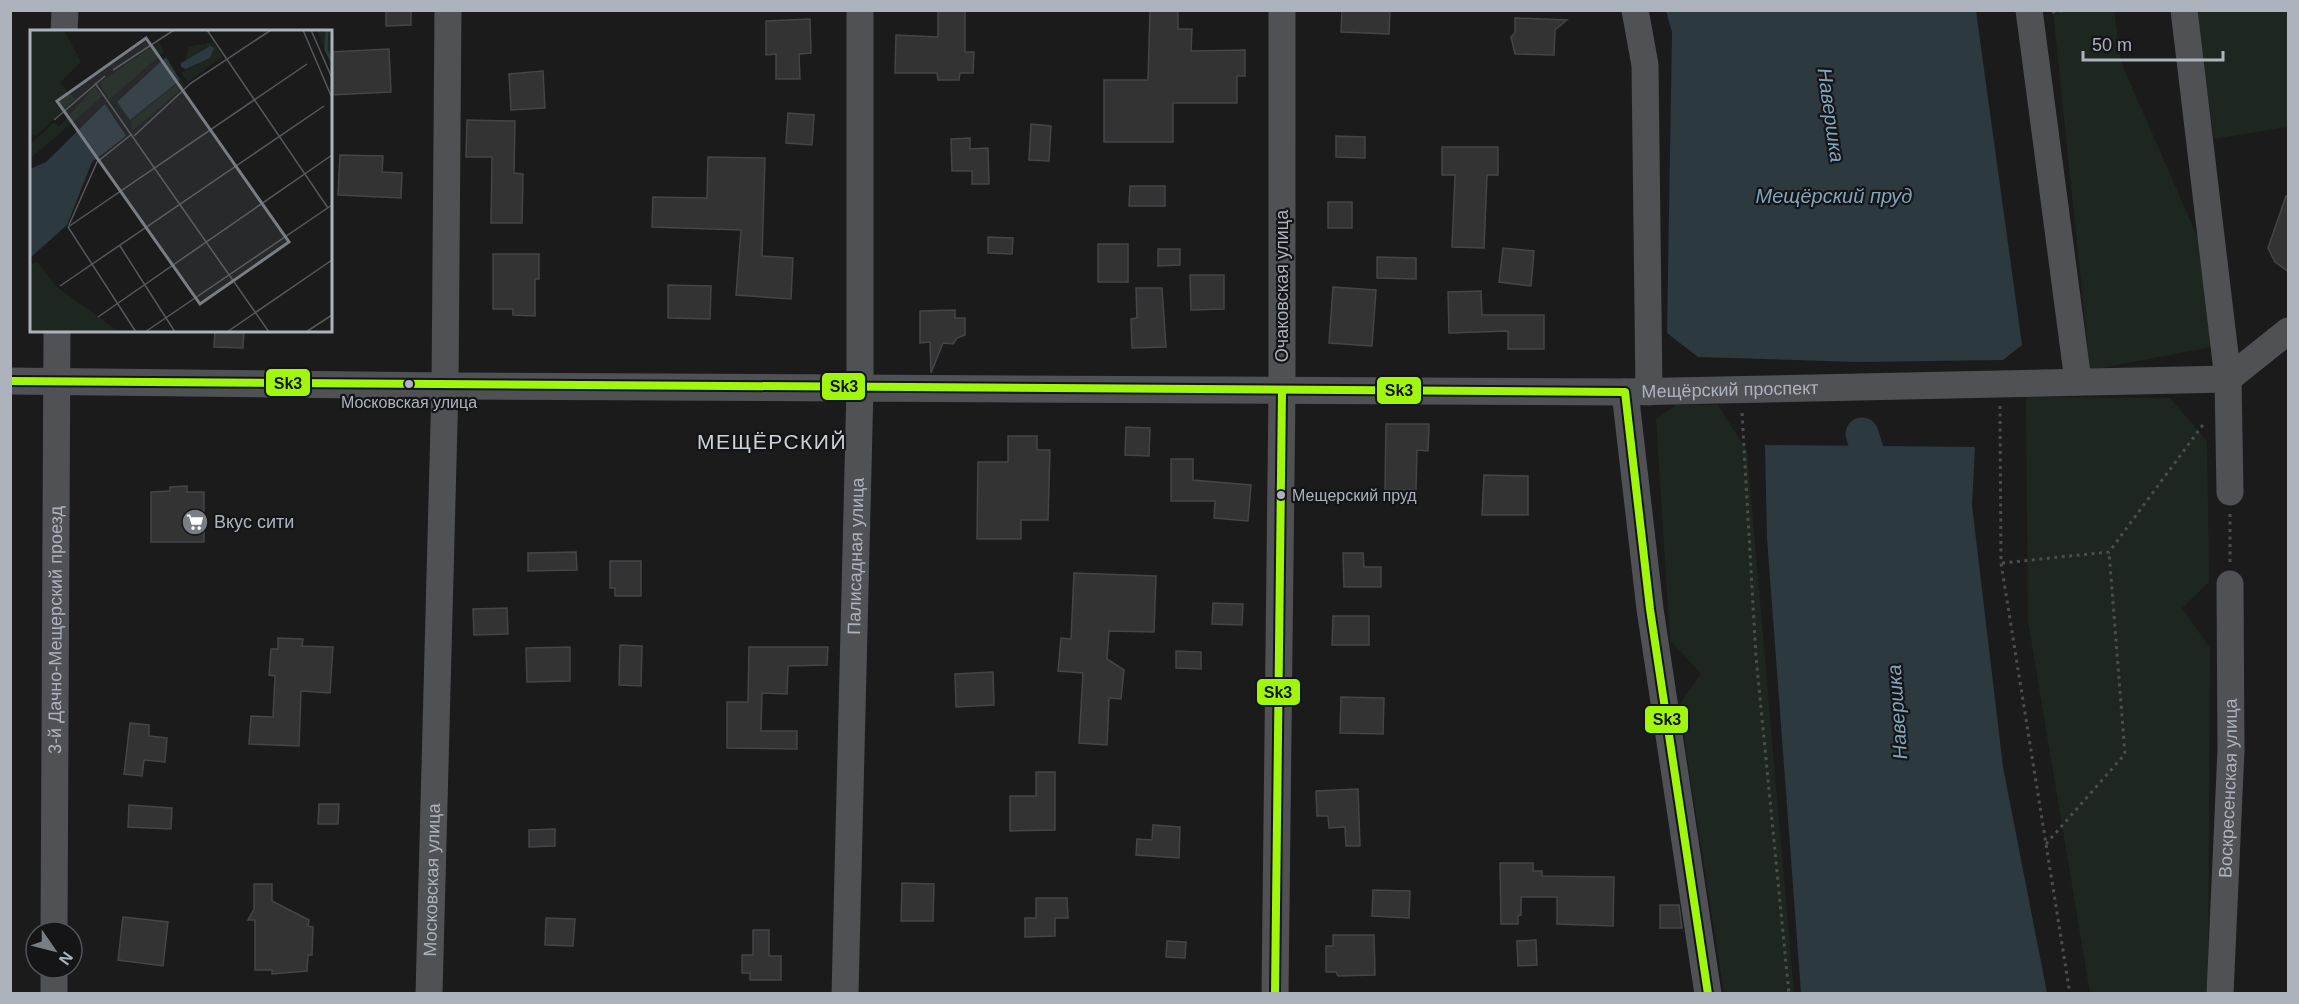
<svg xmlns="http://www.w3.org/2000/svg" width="2299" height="1004" viewBox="0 0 2299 1004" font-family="Arial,sans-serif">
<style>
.green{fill:#1e271f}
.water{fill:#2c393f}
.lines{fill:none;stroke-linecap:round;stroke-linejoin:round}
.river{stroke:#2c393f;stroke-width:33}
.building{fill:#333334;stroke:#444548;stroke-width:1.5}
.path{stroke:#4b4d4f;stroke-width:3;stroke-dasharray:3 4.5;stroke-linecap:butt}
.minor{stroke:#4f5155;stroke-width:27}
.bus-1-casing{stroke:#151518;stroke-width:12}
.bus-1{stroke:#a1f70c;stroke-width:8}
.bus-dot{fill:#acb3bd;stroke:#151518;stroke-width:2}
.labels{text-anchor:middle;stroke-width:4.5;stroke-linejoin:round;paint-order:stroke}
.bus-label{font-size:16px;fill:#acb3bd;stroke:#151518}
.street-label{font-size:18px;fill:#acb3bd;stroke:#151518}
.poi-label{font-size:18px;fill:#acb3bd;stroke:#151518;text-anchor:start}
.water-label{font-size:20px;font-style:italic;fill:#80a6bb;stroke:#151518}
.quarter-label{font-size:21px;letter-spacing:1.5px;fill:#cdd2d9;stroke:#151518}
.inset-river{fill:none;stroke:#2c393f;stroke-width:3}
.inset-road{fill:none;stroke:#55585c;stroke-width:1.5}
.view{fill:#797e85;fill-opacity:0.15;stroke:#797e85;stroke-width:3}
.inset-edge{fill:none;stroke:#acb3bd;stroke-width:3}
.line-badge{stroke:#151518;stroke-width:2}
.pale-badge-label{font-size:16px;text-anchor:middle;font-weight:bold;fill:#111}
</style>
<rect width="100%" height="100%" fill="#1b1b1c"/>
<g class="green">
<path d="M2053,11H2114L2121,62L2197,236L2212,347L2090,370Z"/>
<path d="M2196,11H2288V127L2214,139Z"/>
<path d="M2026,397L2170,398L2207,441L2209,582L2182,608L2210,648L2208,993H2090L2028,621Z"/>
<path d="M1676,405H1718L1747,451L1794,993H1724L1679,705L1701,674L1670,640L1656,419Z"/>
</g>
<g class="water">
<path d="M1666,11H1976L2022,345L2003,360L1859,362L1698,357L1667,333L1672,32Z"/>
<path d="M1765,445L1975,447L1972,505L2003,767L2047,993H1801L1767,538Z"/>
</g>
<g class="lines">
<path class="river" d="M1862,434L1873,468L1876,490"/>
</g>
<g class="building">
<path d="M386,10H411V25L386,26Z"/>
<path d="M938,10H965V52H974L973,73H960L959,80H938L937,73H895L896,35L938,37Z"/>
<path d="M1150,10H1178V29H1192L1191,51L1245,50V76H1237V103H1173V142H1104V80H1148Z"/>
<path d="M1342,10H1390L1389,34L1341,32Z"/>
<path d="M1515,18L1567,20L1555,30L1554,55L1515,54L1511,37L1515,33Z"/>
<path d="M810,19L811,53L799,54L800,79H776V54L766,55V21Z"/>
<path d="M389,49L391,92L330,95V52Z"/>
<path d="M543,71L545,108L511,110L509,74Z"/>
<path d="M788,113L814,115L812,145L786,143Z"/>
<path d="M467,120L515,121L514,173L523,174L522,223H491L492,157H466Z"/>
<path d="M1031,124L1051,126L1049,161L1029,160Z"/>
<path d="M1336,136L1365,137V158L1336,157Z"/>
<path d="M970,138V149L988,148L989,184H972V171H952L951,139Z"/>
<path d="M1442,147H1498V175H1487L1484,248L1452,247L1455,175H1442Z"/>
<path d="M340,155L383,156L382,172L402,173L401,198L338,195Z"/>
<path d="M708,157L765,158L762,256L793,258L791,299L736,295L741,230L652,227L653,197L707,198Z"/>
<path d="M1130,186H1165V206H1129Z"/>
<path d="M2286,196H2289V272L2275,262L2268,248Z"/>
<rect x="1328" y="202" width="24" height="26"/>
<path d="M988,237L1013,238L1012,254L988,253Z"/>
<rect x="1098" y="244" width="30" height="38"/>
<path d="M1503,248L1534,251L1531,286L1499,282Z"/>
<path d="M1158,249H1180V265L1158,266Z"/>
<path d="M493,254H539V279H535V316L513,315V309H493Z"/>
<path d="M1377,257L1416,258V279L1377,278Z"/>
<path d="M1190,275H1224V309L1191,310Z"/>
<path d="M668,285L711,286L710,319L668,318Z"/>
<path d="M1333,287L1376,290L1372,346L1329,343Z"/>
<path d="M1136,288H1162L1166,347L1132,348L1131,319L1137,318Z"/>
<path d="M1481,291L1482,315H1544V349H1508V331L1449,333L1448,292Z"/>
<path d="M955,310V318H965V335L957,338L953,344L943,343L931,373L930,342L920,343V311Z"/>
<path d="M215,330H244L243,348L214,347Z"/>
<path d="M1386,424H1429L1428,451L1417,450L1416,490H1385Z"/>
<path d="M1126,427L1150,428L1149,456L1125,455Z"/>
<path d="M1008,436H1037V450H1050L1048,520H1021V539H977L978,462H1008Z"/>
<path d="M1171,459H1193V480L1251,485L1248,521L1214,518L1215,501H1171Z"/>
<path d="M1484,475L1528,476V515H1482Z"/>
<path d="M187,486V492H204V542H151V492L170,491V487Z"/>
<path d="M576,552L577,570L528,571V553Z"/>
<path d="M1343,553H1363L1364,567H1381V587H1344Z"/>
<path d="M610,561H641V596H615V588H610Z"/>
<path d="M1074,573L1156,576L1154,632L1109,631L1107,659L1124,670L1121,699L1109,698L1107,745L1079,743L1083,673L1058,671L1061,638L1071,639Z"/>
<path d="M1213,603L1243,604L1242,625L1212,624Z"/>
<path d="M507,608L508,634L474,635L473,609Z"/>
<path d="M1333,616H1369V645H1332Z"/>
<path d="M278,638L303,639L302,646L333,647L330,693L301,691L299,746L249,744L251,716L273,717L275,676L269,675L271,649H278Z"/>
<path d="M620,645L642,646L641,686L619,685Z"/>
<path d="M570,647V681L527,682L526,648Z"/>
<path d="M749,647H828L827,665L788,666L787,694L762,693L761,731H797V749L727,748V702H748Z"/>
<path d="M1176,651L1201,652V669L1176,668Z"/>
<path d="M993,672L994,705L956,707L955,674Z"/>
<path d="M1341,697L1384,698L1383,734L1340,733Z"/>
<path d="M130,723L149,725V736L167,738L165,762L144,760L142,776L124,774Z"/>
<path d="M1036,772H1055V830L1010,831V796H1036Z"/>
<path d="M1358,789L1360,846H1346L1345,827L1329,828L1328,816H1317L1316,791Z"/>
<path d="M319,804H339L338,824H318Z"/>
<path d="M129,805L172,808L171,829L128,827Z"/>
<path d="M1153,825L1180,827L1179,858L1136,855L1137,839L1152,840Z"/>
<path d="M555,829V846L529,847V830Z"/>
<path d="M1500,863H1533V871H1542V876L1614,877L1613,926L1557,924V897H1521V915L1518,916V924H1501Z"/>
<path d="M902,883L934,884L933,921H901Z"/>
<path d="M254,884H272V901L309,920L308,926L313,927L312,955H308L307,971L272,974V970H255V920H248L254,909Z"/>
<path d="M1373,890L1410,891L1409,918L1372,916Z"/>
<path d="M1036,898H1067L1068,918H1055V936L1025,937V918H1036Z"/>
<path d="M1660,905H1679L1682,928H1660Z"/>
<path d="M123,917L168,922L163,966L118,960Z"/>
<path d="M546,918L575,919L573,946L545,945Z"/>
<path d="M753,930H769V956H781V980H750V973H742V955H753Z"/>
<path d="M1333,935H1374L1375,975L1338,976L1336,972H1326V946H1333Z"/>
<path d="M1536,940L1537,965L1518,966L1517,941Z"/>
<path d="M1167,941L1186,942L1185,958L1166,957Z"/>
</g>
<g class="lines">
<g class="path">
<path d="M2052,12L2068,10"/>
<path d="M2000,406L2001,563L2070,994"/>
<path d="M1742,413L1756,657L1789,994"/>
<path d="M2230,514V562"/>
<path d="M2002,563L2109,552L2205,422"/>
<path d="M2046,844L2125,754L2109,552"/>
</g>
<g class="minor">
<path d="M1635,10L1645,65L1649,392"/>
<path d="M2029,10L2078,381"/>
<path d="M2184,10L2228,379L2230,492"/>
<path d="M64,32L65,10"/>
<path d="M2228,379L2288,331"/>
<path id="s1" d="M10,381L445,386L1625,392L2228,379"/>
<path d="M1625,392L1650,609L1708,994"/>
<path id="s2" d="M54,932L57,330"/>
<path d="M54,994V968"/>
<path id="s3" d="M429,994L445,386L448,10"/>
<path id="s4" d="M845,994L860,388V10"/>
<path d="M1275,994L1282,390V10"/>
<path id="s5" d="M2220,994L2231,750L2230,584"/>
</g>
<defs>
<g id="bus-1">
<path d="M10,381L1625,392L1650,609L1708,994"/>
<path d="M1275,994L1282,390"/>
</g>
</defs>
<use href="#bus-1" class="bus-1-casing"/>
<use href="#bus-1" class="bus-1"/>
</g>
<defs>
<symbol id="supermarket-disc" viewBox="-11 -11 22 22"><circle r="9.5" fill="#797e85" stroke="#151518"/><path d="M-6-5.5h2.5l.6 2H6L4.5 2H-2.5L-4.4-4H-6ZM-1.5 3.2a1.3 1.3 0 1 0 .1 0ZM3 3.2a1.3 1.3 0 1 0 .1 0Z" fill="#fff"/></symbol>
</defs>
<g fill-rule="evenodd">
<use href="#supermarket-disc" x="180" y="507" width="30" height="30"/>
</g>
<g class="bus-dot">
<circle cx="409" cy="384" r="5"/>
<circle cx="1281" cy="495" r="5"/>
</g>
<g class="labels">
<g class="bus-label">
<text x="409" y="408">Московская улица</text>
<text x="1292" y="501" text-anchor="start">Мещерский пруд</text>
</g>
<g class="street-label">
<text transform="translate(1282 286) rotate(-90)" y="6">Очаковская улица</text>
<text dy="6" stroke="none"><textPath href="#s1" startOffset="1720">Мещёрский проспект</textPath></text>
<text dy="6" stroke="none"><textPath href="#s4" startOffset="438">Палисадная улица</textPath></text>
<text dy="6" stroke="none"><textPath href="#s2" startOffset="302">3-й Дачно-Мещерский проезд</textPath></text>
<text dy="6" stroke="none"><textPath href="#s5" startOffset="206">Воскресенская улица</textPath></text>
<text dy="6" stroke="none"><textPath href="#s3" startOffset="114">Московская улица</textPath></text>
</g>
<g class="poi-label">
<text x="214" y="528">Вкус сити</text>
</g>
<g class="water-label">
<text transform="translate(1831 115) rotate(82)" y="7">Навершка</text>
<text x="1834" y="203">Мещёрский пруд</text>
<text transform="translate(1897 712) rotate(-94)" y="7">Навершка</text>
</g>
<g class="quarter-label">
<text x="772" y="449">МЕЩЁРСКИЙ</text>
</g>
</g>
<g transform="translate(30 30)">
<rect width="302" height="302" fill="#1b1b1c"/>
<path d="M0,0H34L51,32L30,53L45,69L6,106L0,104ZM287,0H301V36ZM129,12L134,22L79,70L71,57L72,51ZM183,12L192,27L158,52L151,43L173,31L176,17L155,32L158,17ZM151,50L155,56L102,101L101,91ZM64,57L73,66L2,127L0,115L24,92L29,97ZM7,232L27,257L88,301L0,302V234Z" fill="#1e271f"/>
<path d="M180,16L184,18L180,28L156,39L151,37V33ZM136,27L150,50L100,90L87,72ZM75,74L96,106L62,132L37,195L0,228V139L16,132Z" fill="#2c393f"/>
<path class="inset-river" d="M297,0L296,20L302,31"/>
<path class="inset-road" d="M177,0L298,178M273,0L302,68M281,0L302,48M83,40L144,0M65,53L239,302M24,90L75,46M104,106L161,53L241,0M39,195L67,132L102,104M38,197L277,34M38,197L106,302M90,216L145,302M30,256L294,76M68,287L302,125M115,302L302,175M197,302L302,230M276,302L302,285"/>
<path class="view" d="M116,8L259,212L170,274L27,71Z"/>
<rect width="302" height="302" class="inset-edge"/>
</g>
<g class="line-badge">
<rect x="265" y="368" width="46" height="29" rx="6" fill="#a1f70c"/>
<rect x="821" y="372" width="45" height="29" rx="6" fill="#a1f70c"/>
<rect x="1376" y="376" width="46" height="29" rx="6" fill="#a1f70c"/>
<rect x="1256" y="678" width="45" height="28" rx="6" fill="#a1f70c"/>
<rect x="1644" y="705" width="45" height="29" rx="6" fill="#a1f70c"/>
</g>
<g class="pale-badge-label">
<text x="288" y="389">Sk3</text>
<text x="844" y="392">Sk3</text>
<text x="1399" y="396">Sk3</text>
<text x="1278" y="698">Sk3</text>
<text x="1667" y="725">Sk3</text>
</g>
<rect width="2299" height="1004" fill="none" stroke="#acb3bd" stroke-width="24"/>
<g transform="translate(54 950) rotate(125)"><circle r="28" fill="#151518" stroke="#51545a" stroke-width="1.5"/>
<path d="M0-4.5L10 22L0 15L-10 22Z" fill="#797e85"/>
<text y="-9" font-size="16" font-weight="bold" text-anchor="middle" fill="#acb3bd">N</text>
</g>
<path d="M2083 51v9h140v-9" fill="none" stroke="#acb3bd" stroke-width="3"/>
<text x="2092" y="51" font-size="18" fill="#acb3bd" stroke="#151518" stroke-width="4.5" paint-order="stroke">50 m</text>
</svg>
